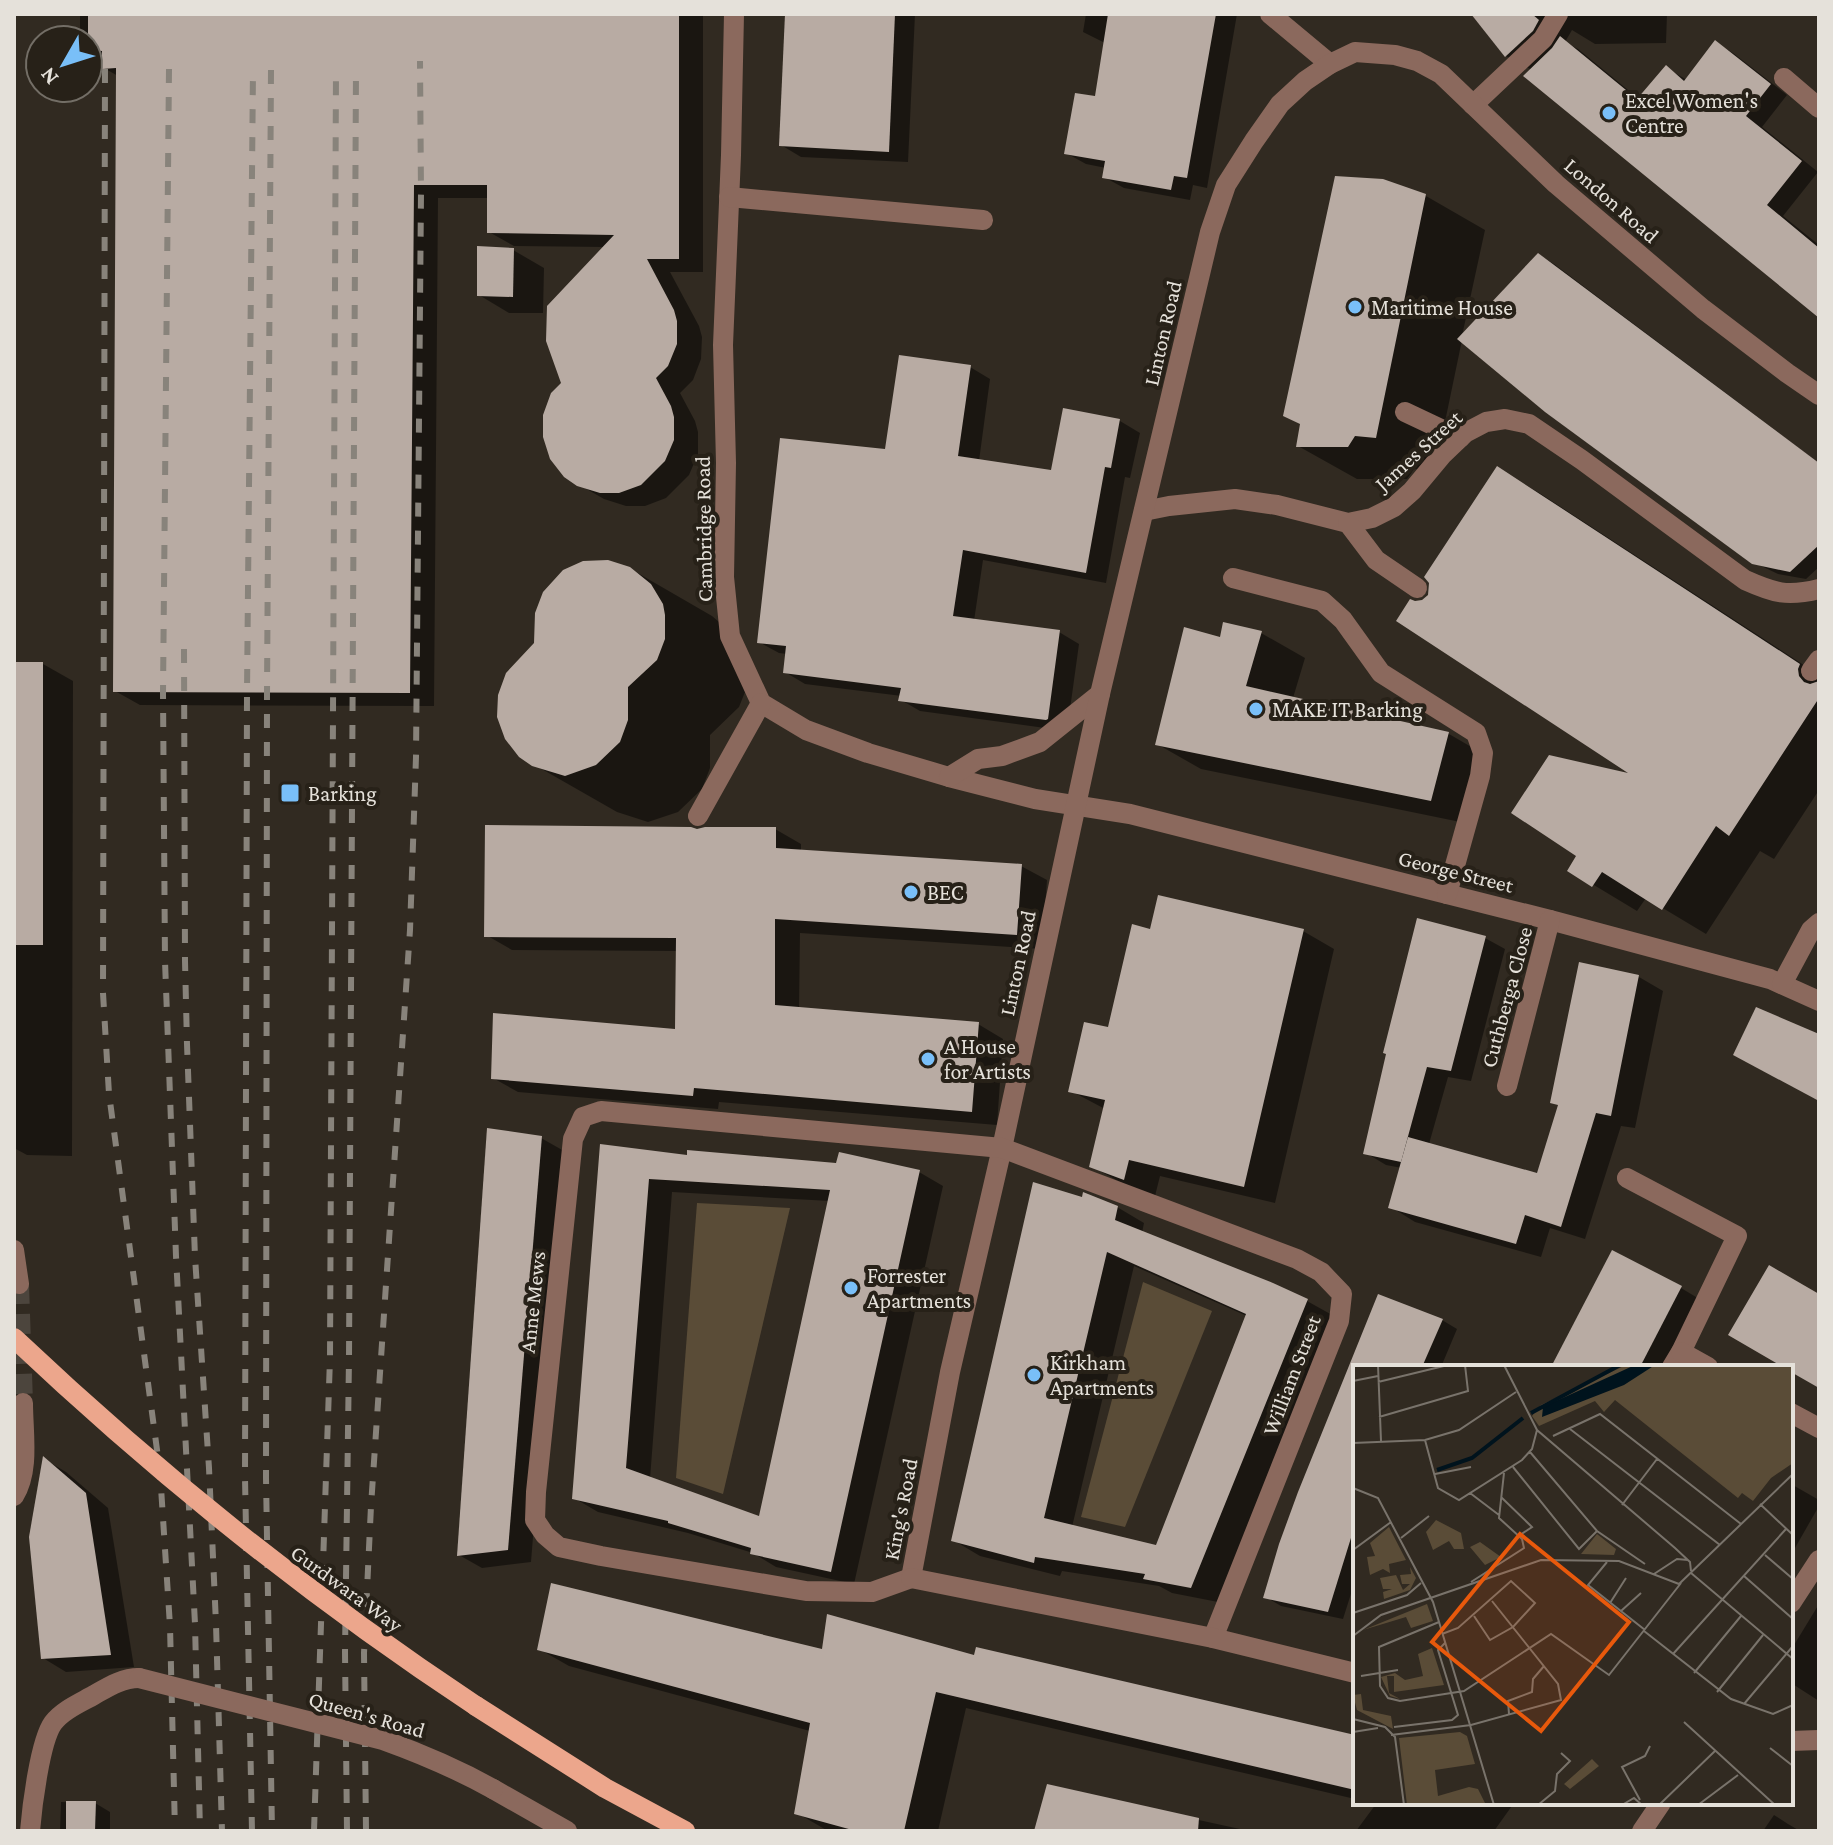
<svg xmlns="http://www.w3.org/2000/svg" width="1833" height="1845" viewBox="0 0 1833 1845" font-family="'Crimson Pro',serif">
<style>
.green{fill:#5a4c37}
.shadow{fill:#0007;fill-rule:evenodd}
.building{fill:#b8aba3;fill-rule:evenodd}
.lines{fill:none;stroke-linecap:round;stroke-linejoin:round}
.minor-tunnel{stroke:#4c453d;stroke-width:20;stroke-dasharray:20 10;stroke-linecap:butt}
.minor{stroke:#8b695d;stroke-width:20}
.major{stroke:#eca68c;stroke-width:20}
.rail{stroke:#88837b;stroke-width:6;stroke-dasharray:14 14;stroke-linecap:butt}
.minor-bridge{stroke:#8b695d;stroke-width:20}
.major-bridge{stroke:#eca68c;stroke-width:20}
.poi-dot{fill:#79bff8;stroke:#272118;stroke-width:3}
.labels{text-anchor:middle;stroke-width:8;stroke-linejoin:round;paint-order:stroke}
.poi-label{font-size:22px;fill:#e5e1da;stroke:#272118;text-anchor:start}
.street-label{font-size:22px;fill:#e5e1da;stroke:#272118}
.inset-river{fill:none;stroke:#00131d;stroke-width:4}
.inset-road{fill:none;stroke:#79736b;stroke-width:2}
.view{fill:#e8590c;fill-opacity:0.15;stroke:#e8590c;stroke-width:4}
.inset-edge{fill:none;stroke:#e5e1da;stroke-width:4}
</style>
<rect width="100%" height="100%" fill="#312a21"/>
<g class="green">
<path d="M697,1203L790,1208L723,1494L676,1478Z"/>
<path d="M1143,1282L1212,1311L1125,1527L1081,1517Z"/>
</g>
<g class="shadow">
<path d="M80,14H703V272H670L699,326L702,337L701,359L693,380L680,393L695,421L698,432V454L689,475L666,498L645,506H626L604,499L578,484L563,383L605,247L514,246L489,232V198H438L434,706L140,705L115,691L118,76L104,68V63L88,54V40H80Z"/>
<path d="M787,14H915L908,162L801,157L781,145Z"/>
<path d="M1086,14H1237L1207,188L1193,185L1190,200L1124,188L1104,177L1106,168L1086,164L1066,153L1096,99L1105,43L1083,32Z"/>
<path d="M1477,14H1667L1666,43L1595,44L1572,30L1565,42L1578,49L1639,99L1666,68L1687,80L1716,43L1733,53L1787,95L1762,127L1818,172L1783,216L1819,245V315L1532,70L1506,56Z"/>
<path d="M1426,196L1485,230L1462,336L1539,255L1554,264L1819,463V567L1806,579L1778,574L1753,562L1462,340L1435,470L1414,469L1407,479H1357L1298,446Z"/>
<path d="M513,250L544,268L543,313H509L479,295Z"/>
<path d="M970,367L990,379L979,461L1052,472L1065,410L1120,421L1140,433L1130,478L1125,477L1106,583L983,560L974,621L1059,632L1079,644L1067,731L920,711L901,700L902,696L805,684L785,672L787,654L779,653L759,642L887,452Z"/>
<path d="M1497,468L1541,494L1819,675V790L1774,859L1760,851L1706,934L1646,898L1637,911L1569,870L1637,777L1423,602L1430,596Z"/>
<path d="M629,568L712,616L733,634L747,687L739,707L710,735V768L702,789L678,812L648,822L617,812L533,764Z"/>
<path d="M1261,633L1305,658L1293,698L1449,734L1492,759L1475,825L1201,769L1157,744L1221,639Z"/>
<path d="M14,664H43L73,681L72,1156L27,1155L14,1148Z"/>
<path d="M775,829L801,844V851L1021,866L1047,880L1042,949L800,933L799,1009L978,1024L1003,1039L997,1125L719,1102L718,1109L518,1092L493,1078L677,1031L678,951L512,950L486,935L697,831Z"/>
<path d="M1151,931H1303L1334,949L1275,1203L1160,1176L1155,1196L1122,1183L1091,1166L1105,1109L1071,1091L1110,1029Z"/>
<path d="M1485,938L1505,949L1471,1081L1448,1077L1429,1144L1538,1175L1560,1106L1553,1102L1639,977L1663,991L1635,1128L1621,1126L1585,1239L1550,1228L1541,1257L1415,1222L1391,1207L1402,1168L1386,1165L1366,1153Z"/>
<path d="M541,1138L564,1151L531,1562L482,1568L459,1555Z"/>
<path d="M602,1146L688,1158L919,1172L943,1186L854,1584L776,1567L753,1553L688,1533L598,1512L574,1498ZM672,1192L830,1201L760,1519L650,1479Z"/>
<path d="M1117,1207L1144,1223L1142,1233L1273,1285L1307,1301L1334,1316L1218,1602L1172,1593L1159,1586L1062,1571L1060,1576L980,1556L953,1540ZM1134,1266L1247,1316L1158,1547L1072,1527Z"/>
<path d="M1681,1288L1711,1306L1679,1367H1553Z"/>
<path d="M1379,1296L1442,1320L1457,1329L1441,1367H1355V1581L1343,1619L1281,1606L1266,1597Z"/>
<path d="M44,1459L66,1472L108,1508L134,1667L66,1672L43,1658Z"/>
<path d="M1791,1484L1819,1500V1506L1791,1555Z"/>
<path d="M1819,1604V1701L1791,1683V1650Z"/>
<path d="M539,1649L823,1651L975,1658L1355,1737V1799L966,1708L938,1831H828L797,1813L810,1731L569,1666Z"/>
<path d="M1048,1787L1249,1831H1036Z"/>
<path d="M61,1802L95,1803L110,1812V1831H60Z"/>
<path d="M1374,1803H1514L1494,1831H1356L1376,1804Z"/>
<path d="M1774,1815L1788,1824L1800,1831H1763Z"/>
</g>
<g class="building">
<path d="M88,14H679V259H647L674,310L677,321V344L668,366L656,378L671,406L674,417V440L665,461L641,485L619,493H600L577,486L564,477L550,459L543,437V415L551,393L561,383L546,341L547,306L614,235L487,233V185H414L410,693L113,692L116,68L102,69V51L88,50Z"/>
<path d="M785,14H895L889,152L779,146Z"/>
<path d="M1108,14H1216L1187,178L1174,176L1171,190L1102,178L1105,161L1064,154L1075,93L1095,96Z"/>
<path d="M1471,14H1532L1539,20L1533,31L1505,57Z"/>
<path d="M1560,36L1637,99L1666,65L1684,81L1715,40L1771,84L1746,116L1802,161L1767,205L1819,248V318L1523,76L1552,48Z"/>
<path d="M1335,176L1383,179L1426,194L1376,438L1355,436L1348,447H1296L1300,424L1283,416Z"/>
<path d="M477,246L514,248L513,297L477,296Z"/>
<path d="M1538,253L1819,463V545L1790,572L1752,564L1545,412L1457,339Z"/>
<path d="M899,355L971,365L958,456L1051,470L1063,408L1120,419L1111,468L1105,467L1086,573L963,550L953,616L1060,630L1048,719L1046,720L898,701L901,688L783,673L786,646L757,643L780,438L885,449Z"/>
<path d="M1497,466L1800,664L1798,669L1799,676L1804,682L1810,684L1819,681V698L1729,836L1716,826L1662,910L1602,872L1592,887L1567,871L1576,856L1511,813L1549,755L1628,773L1396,621L1410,599L1415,601L1422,600L1428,595L1429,583L1424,577Z"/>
<path d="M608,560L630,567L651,584L663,604L665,615V639L657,660L628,687V720L620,742L596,765L565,776L532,766L519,757L505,739L497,717L498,695L506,673L534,643L535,613L543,592L563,570L583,561Z"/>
<path d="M1223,622L1262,631L1246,686L1449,732L1431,801L1155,745L1184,627L1220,637Z"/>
<rect x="14" y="662" width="29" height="283"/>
<path d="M485,825L691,827L697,829L705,827H776V848L1022,864L1017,935L775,919V1005L979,1022L972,1112L694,1088L693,1096L491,1079L493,1013L675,1029L676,938L484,937Z"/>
<path d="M1158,895L1304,929L1244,1187L1129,1160L1124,1180L1089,1167L1105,1100L1068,1092L1084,1022L1108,1027L1132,924L1150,929Z"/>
<path d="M1417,918L1486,936L1451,1071L1427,1067L1401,1162L1363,1154L1386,1054L1383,1053Z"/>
<path d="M1579,962L1639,975L1611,1116L1596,1113L1561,1227L1525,1215L1516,1244L1388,1208L1408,1137L1537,1173L1558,1105L1550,1103Z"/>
<path d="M1756,1007L1819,1034V1101L1733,1055Z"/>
<path d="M487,1128L542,1136L508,1550L457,1556Z"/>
<path d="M600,1144L687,1155V1150L836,1163L839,1152L920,1170L831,1572L750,1554L751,1548L668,1523V1521L572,1499ZM649,1179L830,1190L759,1516L626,1468Z"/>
<path d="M1033,1182L1082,1197L1083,1192L1118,1206L1115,1220L1273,1283L1308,1299L1191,1588L1143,1579L1145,1574L1035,1557L1034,1563L951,1541ZM1107,1252L1246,1314L1156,1545L1044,1518Z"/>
<path d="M1612,1250L1682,1286L1640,1367H1551Z"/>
<path d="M1769,1265L1819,1294V1388L1791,1372V1367H1783L1728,1335Z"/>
<path d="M1378,1294L1443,1319L1422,1367H1355V1525L1328,1612L1263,1598L1279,1544L1298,1492Z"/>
<path d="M43,1456L86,1493L111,1655L41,1659L29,1537Z"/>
<path d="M551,1583L822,1649L827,1614L974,1655L976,1647L1355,1735V1790L936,1692L904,1831H856L794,1814L810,1723L537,1650Z"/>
<path d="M1047,1784L1199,1818L1198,1831H1034Z"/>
<path d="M66,1801H96L95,1831H66Z"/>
</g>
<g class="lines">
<path class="minor-tunnel" d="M19,1284L23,1403"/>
<g class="minor">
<path d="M734,14L731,155L723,345L726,463L724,577L730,636L761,703L806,730L868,753L949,777L1035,799L1130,814L1550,920L1770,979L1819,1001"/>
<path d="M1270,14L1330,64"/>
<path d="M1784,78L1819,108"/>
<path d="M1473,105L1543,39L1558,14"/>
<path d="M729,197L983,220"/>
<path d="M1405,412L1460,438"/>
<path d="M1144,511L1169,506L1235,499L1277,505L1348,523L1372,518L1394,507L1412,491L1442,455L1465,433L1486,422L1505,419L1529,424L1582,460L1745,580C1774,593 1787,597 1819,589"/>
<path d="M1348,523L1376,560L1417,588"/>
<path d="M1233,578L1322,601L1343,620L1381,673L1476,733L1483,753L1480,776L1447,894"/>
<path d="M1811,671L1819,660"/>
<path d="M949,777L978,759L1002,756L1040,742L1100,694"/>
<path d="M698,816L761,703"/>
<path d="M1782,984L1811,930L1819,923"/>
<path d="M1507,1086L1550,920"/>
<path d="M1627,1178L1737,1236L1681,1352L1672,1367"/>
<path d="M14,1250L19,1284"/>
<path d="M1681,1352L1708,1367"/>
<path d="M1791,1413L1819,1428"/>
<path d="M14,1496C30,1470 23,1433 23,1403"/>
<path d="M911,1578L950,1372L1002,1148L1100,694L1210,232L1226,185L1254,141L1280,104L1305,81L1330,64L1355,52L1395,55L1417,61L1441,74L1556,184L1703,309L1787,373L1819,395"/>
<path d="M911,1578L872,1592L806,1591L601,1556L559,1547L545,1535L535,1520L536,1492L573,1139L583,1117L601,1111L1002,1148L1297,1259L1321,1272L1342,1294L1339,1321L1213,1638"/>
<path d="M911,1578L1213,1638L1355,1673"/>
<path d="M1791,1603L1819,1560"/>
<path d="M1791,1741L1819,1740"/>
<path d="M493,1789L567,1831"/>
<path d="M30,1831C32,1807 40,1741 53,1723C63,1710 80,1703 94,1695C108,1687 122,1678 139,1678"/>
<path d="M1642,1831L1661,1803"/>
</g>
<path class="major" d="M476,1706L605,1788L685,1831"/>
<g class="rail">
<path d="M105,69L103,993L109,1094L160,1472L170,1626L175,1831"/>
<path d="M169,69L163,693L165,961L176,1256L195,1624L200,1831"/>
<path d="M271,70L267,693L266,1478L272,1831"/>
<path d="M184,649L185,961L187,1044L195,1257L209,1468L216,1624L222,1831"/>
<path d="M252,1831L245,1478L247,693L253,70"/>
<path d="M314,1831L330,1358L336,71"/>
<path d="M347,1831L345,1652L349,1358L356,71"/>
<path d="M366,1831L364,1653L371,1506L410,930L416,757L421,193L420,61"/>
</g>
<path class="minor-bridge" d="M139,1678L383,1740C422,1754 457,1769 493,1789"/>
<path class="major-bridge" d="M14,1338C159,1475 309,1596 476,1706"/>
</g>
<g class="poi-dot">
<circle cx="1609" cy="113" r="8"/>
<circle cx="1355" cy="307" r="8"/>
<circle cx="1256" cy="709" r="8"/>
<rect x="280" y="783" width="20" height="20" rx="4"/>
<circle cx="911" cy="892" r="8"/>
<circle cx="928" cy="1059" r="8"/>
<circle cx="851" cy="1288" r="8"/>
<circle cx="1034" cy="1375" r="8"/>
</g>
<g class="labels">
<g class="poi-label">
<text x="1625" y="108">Excel Women's<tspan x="1625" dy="25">Centre</tspan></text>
<text x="1371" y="315">Maritime House</text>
<text x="1272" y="717">MAKE IT Barking</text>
<text x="308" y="801">Barking</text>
<text x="927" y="900">BEC</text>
<text x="944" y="1054">A House<tspan x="944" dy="25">for Artists</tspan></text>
<text x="867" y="1283">Forrester<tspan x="867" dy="25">Apartments</tspan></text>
<text x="1050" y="1370">Kirkham<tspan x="1050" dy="25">Apartments</tspan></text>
</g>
<g class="street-label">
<text transform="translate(1612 200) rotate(41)" y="8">London Road</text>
<text transform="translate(1162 333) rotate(-77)" y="8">Linton Road</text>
<text transform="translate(1418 450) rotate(-42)" y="8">James Street</text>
<text transform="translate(703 529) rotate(-91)" y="8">Cambridge Road</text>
<text transform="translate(1456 871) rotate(14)" y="8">George Street</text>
<text transform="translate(1017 963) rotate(-78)" y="8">Linton Road</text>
<text transform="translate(1506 997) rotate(-75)" y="8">Cuthberga Close</text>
<text transform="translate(532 1302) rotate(-84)" y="8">Anne Mews</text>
<text transform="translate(1291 1375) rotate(-69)" y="8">William Street</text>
<text transform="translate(900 1509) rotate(-79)" y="8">King's Road</text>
<text transform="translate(347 1588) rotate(36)" y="8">Gurdwara Way</text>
<text transform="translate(367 1714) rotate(16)" y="8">Queen's Road</text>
</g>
</g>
<g transform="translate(1353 1365)">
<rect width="440" height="440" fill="#312a21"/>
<path d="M273,0H440V98L418,113L400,136L389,128L385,133L262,35L251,47L242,36L186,61L179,51L188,40ZM83,155L108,168L111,184H101L96,176L80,185L73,167ZM36,162L53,195L36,199L37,208L30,204L17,210L14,192L22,191L17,178ZM244,169L263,184L261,190L228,189ZM127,177L148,192L132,200L117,182ZM57,202L63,213L57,225L31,234L30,227L39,224H30L27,213L43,210L50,225L57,219H49L47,210L58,209ZM74,239L80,256L58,263L53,252L10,265ZM79,283L91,320L41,327V311H34L36,328L47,334L37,331L28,312L42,308L52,315L70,311L65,289ZM8,329L10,345L38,351L40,364L4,345L0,330ZM107,367L114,371L122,399L82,405L85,431L116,422L125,424L133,440H54L46,373ZM239,394L246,401L217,424L211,419Z" fill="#5a4c37"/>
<path d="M282,0H302L271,20L189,52L190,42Z" fill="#00131d"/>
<path class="inset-river" d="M178,48L267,0M84,105L119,93L170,53"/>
<path class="inset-road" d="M25,0L28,76M151,0L184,65L322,183L337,197L338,206M0,16L25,11M25,17L95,0M26,52L115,26L112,0M217,64L367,180M200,71L247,49L388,159M72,75L85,123L106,135L169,95L179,84L184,65M0,78L72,75L106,65L163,27M177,87L244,166L292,199M160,102L226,184L244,166M82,109L118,102M0,123L25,133L80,237L141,440M117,128L146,150M148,132L179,162L167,170M407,139L440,170M269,140L304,94M48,173L76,151M0,185L38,157M412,190L440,214M254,197L235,220L292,265M338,208L440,294M301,209L324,194L335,195M391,211L440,254M118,217L171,183L169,174L146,153L151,108M257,238L273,213M268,246L288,228M0,248L54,230L68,218M86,257L26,282L27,321L35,333L47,336L111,326L198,269L256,310L328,218M291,266L378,334L420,349L440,340M89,269L105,263L158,216L182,238L160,262L137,275L121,251M0,271L28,250L188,195L266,196L326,219L440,109M320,289L433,164M341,308L388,251M8,311L45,305M364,327L410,270M391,339L440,281M156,349L155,336L179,327L180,314L191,301M0,354L32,362L42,372L51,440M331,357L422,440M41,362L99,355L105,350L85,285L92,278M0,367L25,363M38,370L118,360L208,335L205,319L139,236M417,383L440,401M287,435L269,402L292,391L297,381M185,440L202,426L204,409L217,396L208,388M269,440L281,433L289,440M306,440L363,385M345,440L385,410"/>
<path class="view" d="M167,169L276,257L188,366L79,277Z"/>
<rect width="440" height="440" class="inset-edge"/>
</g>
<rect width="1833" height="1845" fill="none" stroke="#e5e1da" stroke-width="32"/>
<g transform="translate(64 64) rotate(231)"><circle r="38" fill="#272118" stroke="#736e66" stroke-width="2"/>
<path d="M0-6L14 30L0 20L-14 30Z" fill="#79bff8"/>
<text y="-12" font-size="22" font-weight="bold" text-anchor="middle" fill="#e5e1da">N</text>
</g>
</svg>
